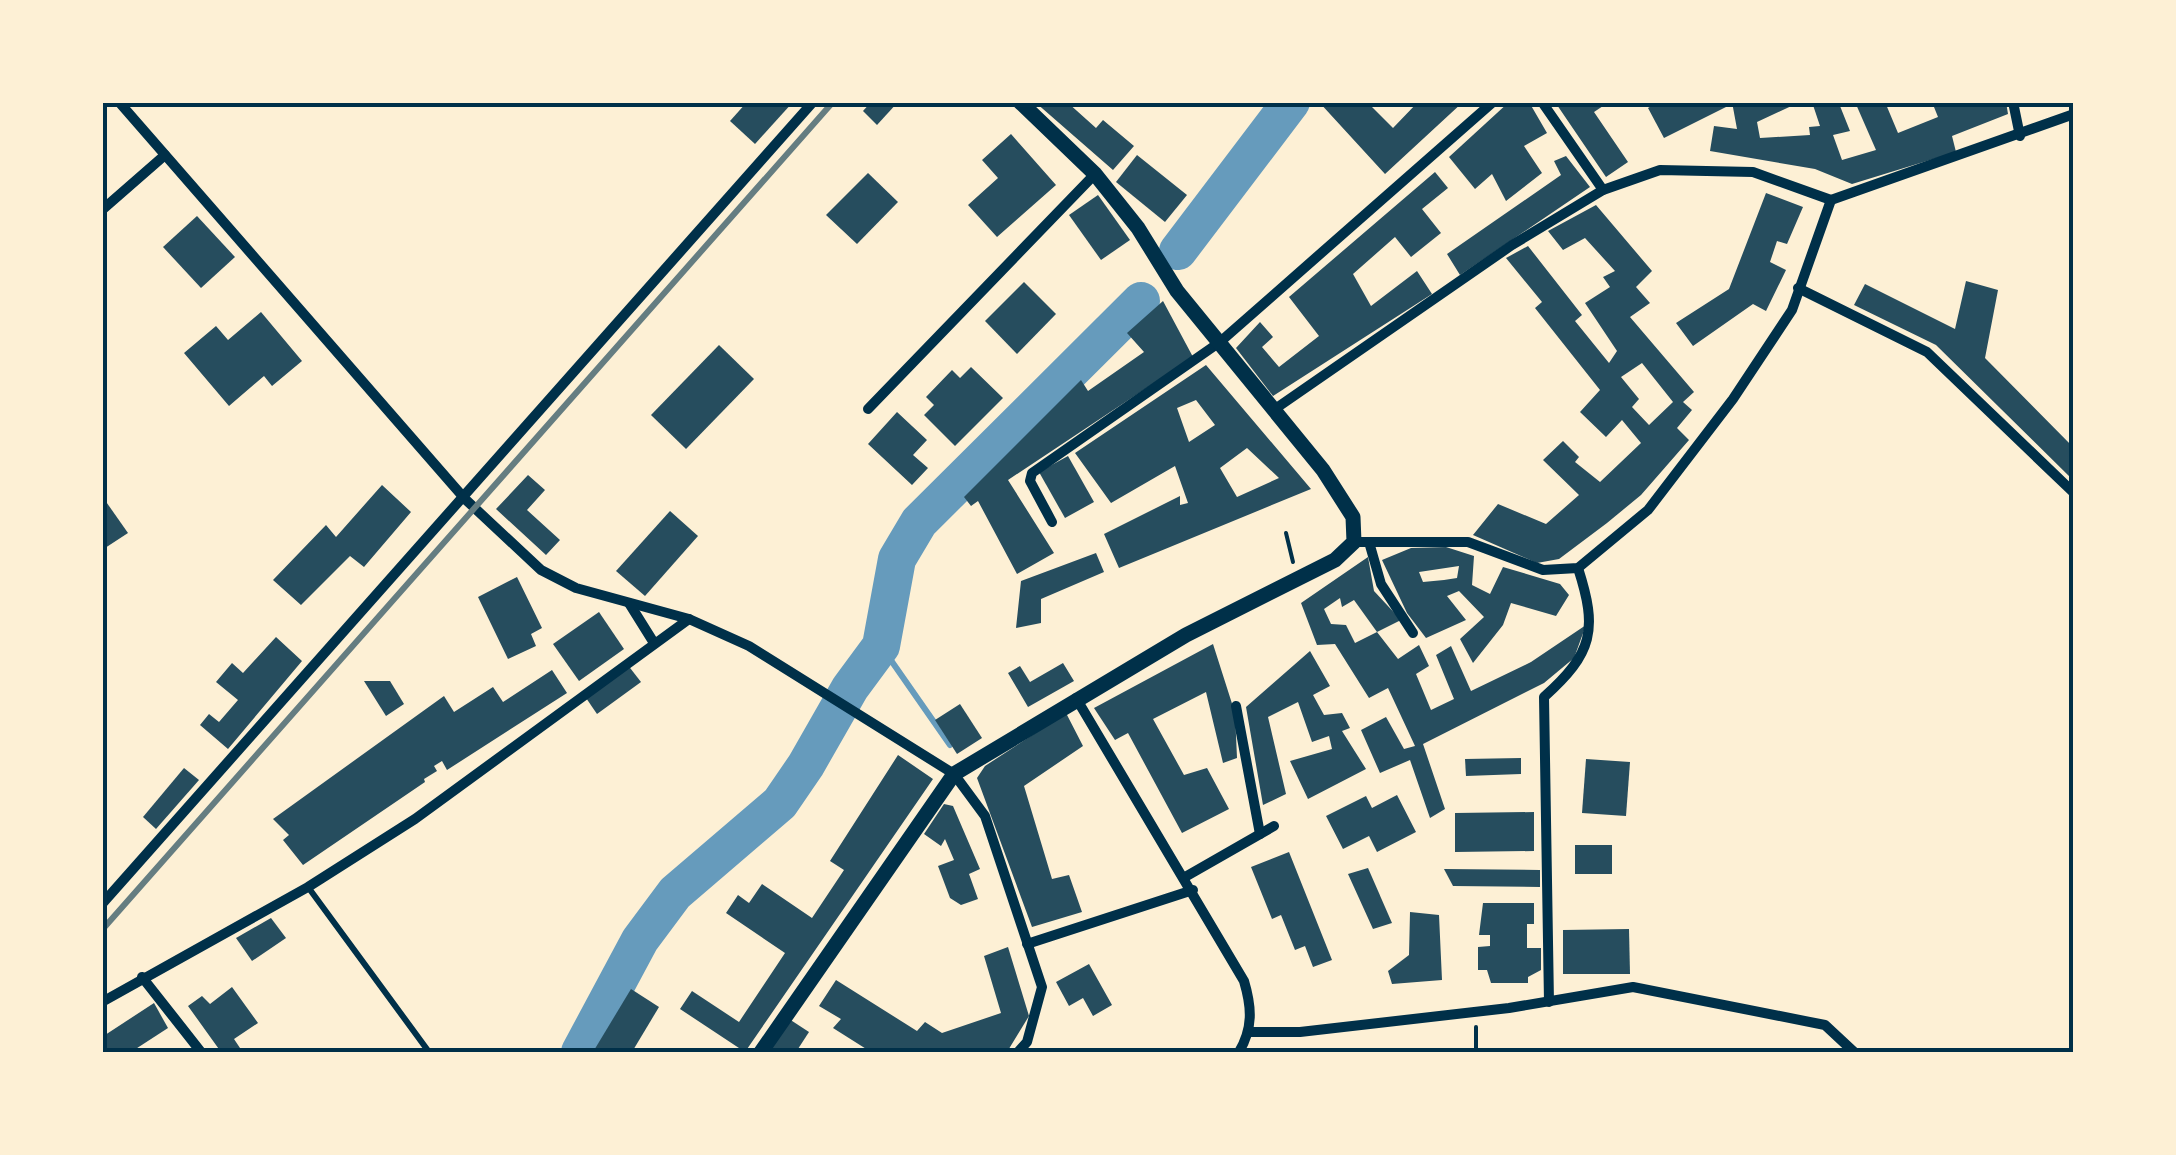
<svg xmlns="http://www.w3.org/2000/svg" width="2176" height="1155" viewBox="0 0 2176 1155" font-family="'Varela Round',sans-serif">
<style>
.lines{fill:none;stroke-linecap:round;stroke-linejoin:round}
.stream{stroke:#669bbc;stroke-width:6}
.river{stroke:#669bbc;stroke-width:38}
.building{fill:#264d5e;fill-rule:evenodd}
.path{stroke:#003049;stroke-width:4}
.service{stroke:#003049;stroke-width:6}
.minor{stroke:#003049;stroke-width:10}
.tertiary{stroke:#003049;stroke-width:15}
.rail{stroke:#657d81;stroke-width:6}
.neatline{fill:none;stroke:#003049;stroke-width:4}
</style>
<rect width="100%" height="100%" fill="#fdf0d5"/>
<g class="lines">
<path class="stream" d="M881,646L950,745"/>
<g class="river">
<path d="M1178,251L1291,102"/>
<path d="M580,1052L640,940L675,893L780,803L806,765L850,688L881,646L897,559L919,522L1141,301"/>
</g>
</g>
<g class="building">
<path d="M747,102H793L755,144L730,121Z"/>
<path d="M871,102H898L877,125L863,111Z"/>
<path d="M1035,102H1067L1096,128L1103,120L1134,146L1113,170Z"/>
<path d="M1319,102H1367L1393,128L1418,102H1463L1385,174Z"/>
<path d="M1509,102H1529L1547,133L1524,146L1542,173L1506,201L1492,174L1475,189L1449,157Z"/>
<path d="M1555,102H1600L1603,106L1594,112L1628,162L1606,177Z"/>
<path d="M1658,102H1724L1726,107L1664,138L1648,108Z"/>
<path d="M1732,102H1800L1757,122L1760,138L1810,135L1809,127L1820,126L1812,102H1847L1840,106L1850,131L1833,135L1842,160L1876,150L1855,102H1885L1898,133L1938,117L1932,102H1969L1971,107L2006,102L2008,114L1952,136L1956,152L1852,184L1815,169L1710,151L1714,126L1737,129Z"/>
<path d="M1011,134L1056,185L997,237L968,205L998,178L982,160Z"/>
<path d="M1137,155L1187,195L1165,222L1116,182Z"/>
<path d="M1566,156L1590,187L1460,275L1447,254L1561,175L1554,161Z"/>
<path d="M1435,172L1448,188L1422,209L1441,233L1411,257L1395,237L1353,274L1371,306L1417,271L1432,294L1273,396L1236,348L1260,322L1273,337L1262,347L1279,367L1319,336L1289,297Z"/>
<path d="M868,173L898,202L857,244L826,215Z"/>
<path d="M1766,193L1803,207L1787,244L1777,241L1770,262L1786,270L1766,311L1753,304L1693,346L1676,323L1729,289Z"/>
<path d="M1098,195L1130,240L1101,260L1069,215Z"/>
<path d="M1596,205L1652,271L1636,287L1650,303L1630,317L1694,392L1683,402L1692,410L1677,428L1689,440L1641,495L1607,523L1559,559L1537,563L1473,535L1498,504L1546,524L1579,495L1543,460L1563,441L1579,457L1575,462L1600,482L1641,443L1622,420L1606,437L1580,412L1600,390L1535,308L1542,302L1506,258L1528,246L1582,315L1575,321L1609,363L1617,351L1585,303L1610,287L1603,277L1615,271L1585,238L1563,250L1548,231ZM1642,363L1673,402L1649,425L1632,407L1639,399L1621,377Z"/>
<path d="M197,216L235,257L201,288L163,247Z"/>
<path d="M1966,281L1998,290L1985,358L2074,448V481L1936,345L1854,305L1865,284L1955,329Z"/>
<path d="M1024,282L1056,314L1017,354L985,321Z"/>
<path d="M1163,301L1193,357L1008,480L1054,553L1017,574L978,501L971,506L964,497L1081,380L1088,391L1144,352L1127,333Z"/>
<path d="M261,312L302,361L272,386L264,376L229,406L184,353L216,326L228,340Z"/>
<path d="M719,345L754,379L686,449L651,415Z"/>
<path d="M1206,365L1311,489L1119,568L1104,534L1180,496V505L1188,503L1175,466L1111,503L1075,453ZM1196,400L1215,425L1189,442L1177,408ZM1247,448L1279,478L1237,497L1220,468Z"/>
<path d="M971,367L1003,398L955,446L924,415L934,405L926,397L952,370L960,378Z"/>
<path d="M897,412L927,440L913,455L928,468L912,485L868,444Z"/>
<path d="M1068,456L1094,502L1065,518L1039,472Z"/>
<path d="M528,475L545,490L527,510L560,540L546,555L496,509Z"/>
<path d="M382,485L411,512L364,567L350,556L301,605L273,580L326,525L336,537Z"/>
<path d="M102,496L128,533L102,550Z"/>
<path d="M670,511L698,536L645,596L616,571Z"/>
<path d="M1446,547L1474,556L1472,585L1490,594L1503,567L1560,584L1569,595L1556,616L1511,603L1503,625L1473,663L1460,639L1484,617L1459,591L1447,596L1466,620L1426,638L1407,613L1382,560L1411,548ZM1459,566L1457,578L1444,580L1423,582L1419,572Z"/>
<path d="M1096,553L1104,572L1041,599V623L1016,628L1021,581Z"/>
<path d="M1368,557L1374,591L1401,620L1377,632L1354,600L1342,607L1340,598L1324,609L1331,624L1346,625L1355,643L1377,632L1398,659L1419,645L1429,666L1416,674L1431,710L1454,699L1436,655L1451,646L1471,691L1531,662L1586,625L1574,658L1544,683L1423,744L1445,809L1430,818L1410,760L1380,773L1361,730L1386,717L1404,749L1415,746L1388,688L1369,698L1335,644L1317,645L1301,603Z"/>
<path d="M517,577L542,628L531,634L536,646L508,659L478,597Z"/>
<path d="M599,612L624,649L579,681L553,644Z"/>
<path d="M276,637L302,661L228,749L200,725L209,714L219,722L238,700L216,682L232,663L243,673Z"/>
<path d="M1213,644L1235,713L1237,758L1223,763L1206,692L1153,719L1184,775L1207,768L1229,809L1182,833L1128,733L1115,740L1094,708Z"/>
<path d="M1310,651L1330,686L1313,695L1324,715L1342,713L1350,728L1342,731L1366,769L1308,799L1290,761L1332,749L1329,736L1312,742L1298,702L1268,717L1286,794L1263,805L1246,707Z"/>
<path d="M1063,663L1074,681L1028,707L1008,673L1020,666L1030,682Z"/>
<path d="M627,664L641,682L597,714L584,695Z"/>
<path d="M552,670L567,693L447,770L442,761L434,766L437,771L424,779L425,782L303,865L283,840L289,835L273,819L444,696L454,712L493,687L503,702Z"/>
<path d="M364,681H390L404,704L386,716Z"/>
<path d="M960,704L982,738L957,754L935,720Z"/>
<path d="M1066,713L1083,746L1024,786L1052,879L1069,875L1082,912L1032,927L977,778L985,766Z"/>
<path d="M898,755L933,779L745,1052L680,1009L692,991L739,1022L785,953L726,913L738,895L749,903L762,884L812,918L844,870L830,861Z"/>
<path d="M1521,758V774L1466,776L1465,759Z"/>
<path d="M1586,759L1630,762L1626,816L1582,813Z"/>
<path d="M184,768L199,780L156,829L143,817Z"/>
<path d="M1397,795L1416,832L1377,852L1369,836L1343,849L1326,816L1366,796L1372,808Z"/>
<path d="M944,804L953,806L980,869L969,874L978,899L961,905L950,898L938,866L954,860L945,839L941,846L924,834Z"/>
<path d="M1534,812V851L1455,852V813Z"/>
<rect x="1575" y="845" width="37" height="29"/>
<path d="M1289,852L1332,960L1313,967L1305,946L1295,950L1281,915L1272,919L1251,867Z"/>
<path d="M1368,868L1392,923L1373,929L1348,874Z"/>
<path d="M1444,869L1540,870V887L1453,886Z"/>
<path d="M1483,903H1534V924H1527V948H1541V970L1528,977V983H1491L1487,970H1478V947L1490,946V935H1479Z"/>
<path d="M1410,912L1439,915L1442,980L1392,984L1388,971L1409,955Z"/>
<path d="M271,918L286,938L252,961L236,938Z"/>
<path d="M1629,929L1630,974H1563V930Z"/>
<path d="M1008,947L1029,1016L1007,1052H871L833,1028L841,1019L819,1006L836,980L917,1031L925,1022L942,1033L1001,1013L984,956Z"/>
<path d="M1089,964L1112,1005L1093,1016L1083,998L1069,1006L1056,982Z"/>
<path d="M232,987L258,1023L234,1039L242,1051L221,1052L188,1006L202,996L210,1004Z"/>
<path d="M631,989L659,1007L632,1052H593Z"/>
<path d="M154,1003L168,1028L131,1052H102V1037Z"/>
<path d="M786,1017L809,1032L796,1052H761Z"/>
</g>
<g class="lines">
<g class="path">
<path d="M1286,533L1293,562"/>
<path d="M1476,1027V1052"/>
</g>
<path class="service" d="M308,887L429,1052"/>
<g class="minor">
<path d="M119,102L465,499L541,570L576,588L689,619L749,646L954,774L985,816L1042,987L1027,1042L1018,1052"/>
<path d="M1542,102L1603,190"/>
<path d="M2013,102L2020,136"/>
<path d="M1831,200L2074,114"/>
<path d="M102,210L165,155"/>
<path d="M1798,288L1927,352L2074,493"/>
<path d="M868,409L1095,174"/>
<path d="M1275,409L1512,245L1603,190L1660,170L1753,172L1831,200"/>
<path d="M1052,522L1030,481L1032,473L1220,342L1493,102"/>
<path d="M1354,542H1468L1543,570L1578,568L1648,510L1733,399L1792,310L1831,200"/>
<path d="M1369,542L1381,584L1413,633"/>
<path d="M629,603L654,643"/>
<path d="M1076,698L1244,981C1252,1008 1253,1028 1239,1052"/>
<path d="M1236,706L1260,834"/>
<path d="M1185,877L1274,826"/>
<path d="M102,904L813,102"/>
<path d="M1027,944L1193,890"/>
<path d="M142,977L201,1052"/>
<path d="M102,1002L308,887L415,819L689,619"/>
<path d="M1549,1002L1544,697C1593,653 1598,630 1578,568"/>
<path d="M1249,1032H1300L1509,1008L1633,987L1825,1025L1854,1052"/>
</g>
<path class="tertiary" d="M761,1052L954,774L1186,635L1335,560L1354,542L1353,517L1323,470L1177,291L1138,228L1095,174L1020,102"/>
<path class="rail" d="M102,930L833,102"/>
</g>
<rect width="2176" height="1155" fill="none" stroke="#fdf0d5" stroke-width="210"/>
<rect x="105" y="105" width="1966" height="945" class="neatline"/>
</svg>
